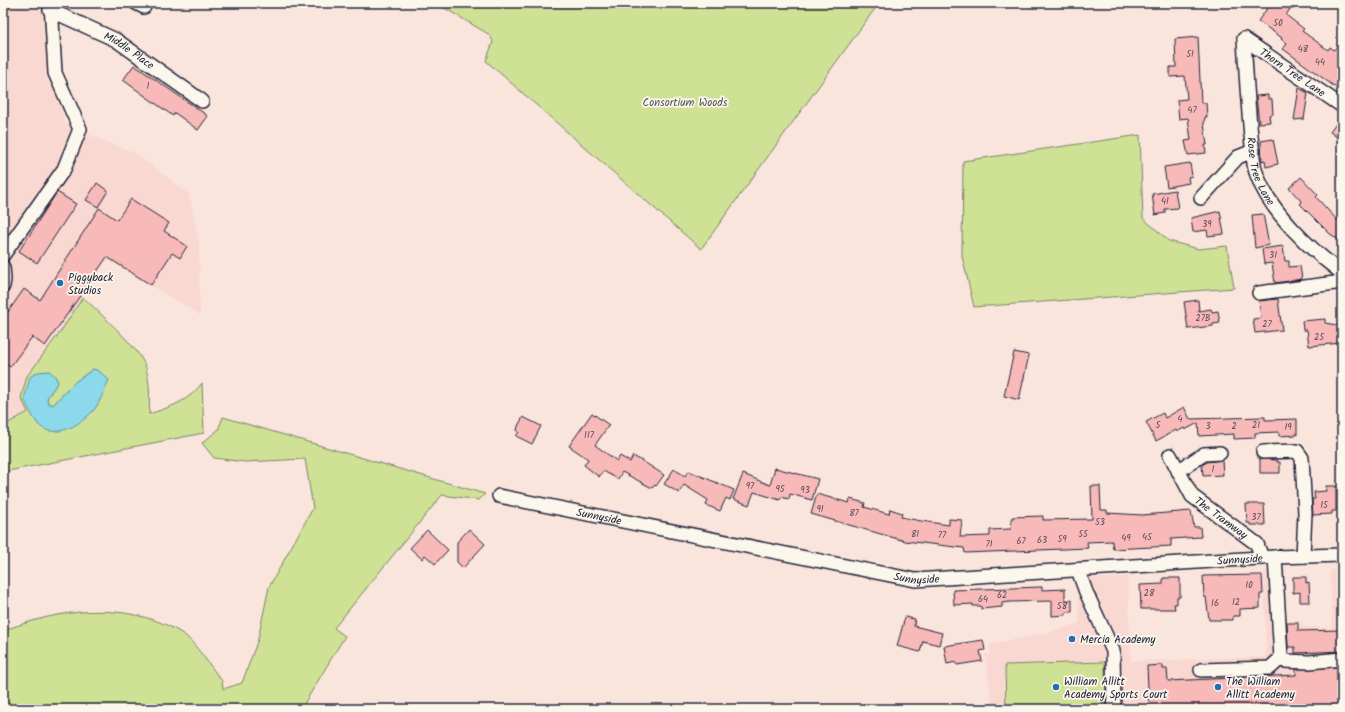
<svg xmlns="http://www.w3.org/2000/svg" width="1345" height="712" viewBox="0 0 1345 712" font-family="Kalam,sans-serif">
<style>
.built{fill:#f9d8d1}
.green{fill:#cfe195;stroke:#788268;fill-rule:evenodd}
.water{fill:#8cd9ec;stroke:#6290a5}
.building{fill:#f7bab8;stroke:#22223b}
.lines{fill:none;stroke-linecap:round;stroke-linejoin:round}
.minor-casing{stroke:#22223b;stroke-width:16}
.minor{stroke:#fbf7ec;stroke-width:13}
.poi-dot{fill:#1f6fb2;stroke:#fbf7ec;stroke-width:1.5}
.labels{text-anchor:middle;stroke-width:3.5;stroke-linejoin:round;paint-order:stroke}
.number-label{font-size:9px;fill:#57485a}
.street-label{font-size:11px;fill:#22223b;stroke:#fbf7ec}
.park-label{font-size:11px;fill:#4d5252;stroke:#fbf7ec}
.poi-label{font-size:11px;fill:#22223b;stroke:#fbf7ec;text-anchor:start}
</style>
<rect width="100%" height="100%" fill="#fae5dc"/>
<filter id="ink" filterUnits="userSpaceOnUse"><feTurbulence type="fractalNoise" baseFrequency=".025" numOctaves="2"/><feDisplacementMap in="SourceGraphic" scale="8" xChannelSelector="R" yChannelSelector="G"/><feConvolveMatrix kernelMatrix="1 2 1 2 8 2 1 2 1" color-interpolation-filters="sRGB"/></filter>
<g filter="url(#ink)">
<g class="built">
<path d="M11,3H28L42,7L50,71L66,125L135,153L189,194L199,242L200,315L108,260L61,331L27,376L28,412L3,426V24Z"/>
<path d="M1342,569V709H993L985,655L990,654V644L1045,633L1079,623L1078,579L1128,577L1131,661L1266,657L1264,571H1287L1284,575L1285,622L1300,621L1301,627L1332,628L1330,570Z"/>
</g>
<g class="green">
<path d="M3,3H11L3,24Z"/>
<path d="M436,3H879L701,249L486,61L493,42L490,35Z"/>
<path d="M1140,135L1143,218L1169,241L1198,249L1227,246L1234,288L974,307L962,256L963,161Z"/>
<path d="M83,297C99,313 140,348 146,368C150,384 150,398 149,414C170,407 188,402 202,383L204,433L3,472V426L28,412L21,398L27,376L61,331ZM93,369L38,425L49,371L58,382L47,398V403L53,405L75,382Z"/>
<path d="M223,417L485,494L479,500L442,495L334,628L345,636L301,709H3V631C11,627 20,625 29,622C78,607 138,605 183,634C192,639 214,671 222,681L223,689L242,683L258,639L269,587L313,508L305,459L245,462L214,458L202,443L218,430Z"/>
<path d="M1105,662L1106,709H1006L1005,665Z"/>
</g>
<path class="water" d="M93,369L99,371L109,380C104,390 100,404 92,412C80,425 53,441 38,424C32,417 28,407 24,399L30,377L38,372L49,371L55,376L58,382L47,398L48,403L53,405L75,382Z"/>
<g class="building">
<path d="M1271,3H1281L1290,9L1286,15L1304,29L1302,31L1328,50L1330,47L1334,50L1342,40V92L1283,49L1287,44L1281,39L1282,38L1258,21Z"/>
<path d="M1198,37L1201,103H1206L1207,117H1205L1204,124L1207,145H1205L1206,153L1188,155L1185,141L1191,140L1188,118L1179,119L1177,100L1187,99L1185,76L1170,77V67H1176L1175,39Z"/>
<path d="M134,65L208,116L198,130L175,113L173,116L123,80Z"/>
<path d="M1299,88L1308,93L1304,119L1294,120Z"/>
<path d="M1268,95V99H1272L1273,114L1269,115L1270,122L1259,123L1256,96Z"/>
<path d="M1342,116V141L1330,132Z"/>
<path d="M1273,139L1278,164L1266,167L1265,160L1262,161L1261,141Z"/>
<path d="M1190,163L1192,176L1188,177L1189,183L1167,187L1164,167Z"/>
<path d="M1301,177L1318,195L1316,197L1337,220L1342,214V242L1329,233L1300,204L1302,202L1289,188Z"/>
<path d="M97,183L108,191L98,207L86,200Z"/>
<path d="M1175,190L1178,208L1165,209V213L1155,215L1152,194Z"/>
<path d="M57,192L76,204L37,263L19,251Z"/>
<path d="M131,199L169,223L164,231L187,246L180,258L172,253L151,285L107,257L45,346L32,337L10,367L3,362V319L24,289L40,300L99,208L117,220Z"/>
<path d="M1220,211L1224,234L1208,236L1207,230L1193,232L1191,218Z"/>
<path d="M1263,214L1269,245L1255,248L1252,215Z"/>
<path d="M1283,246L1285,261H1289V267L1300,266L1302,279L1275,283L1272,263L1264,264L1262,249Z"/>
<path d="M1278,299L1282,330L1255,333L1253,319L1261,318L1259,301Z"/>
<path d="M1198,300L1199,311L1211,309L1212,312L1218,311L1220,323L1213,324V326L1188,329L1184,302Z"/>
<path d="M1325,319V323L1342,326V343L1309,346L1307,330H1303L1302,321Z"/>
<path d="M1014,352L1029,355L1019,400L1004,396Z"/>
<path d="M1184,407L1190,419L1265,417V420L1297,419V435L1279,436V432L1255,433V438L1234,439V434L1199,436L1198,423L1185,430L1184,428L1177,432L1176,430L1156,441L1146,422L1163,413L1165,418Z"/>
<path d="M592,413L609,425L595,445L617,461L620,456L630,462L633,456L644,462L664,475L656,486L655,485L652,488L622,472L618,479L603,471L599,477L584,465L588,459L569,446Z"/>
<path d="M523,417L541,426L532,444L516,436L519,432L517,431L518,426Z"/>
<path d="M1260,459L1277,460V462H1280V473H1260Z"/>
<path d="M1222,460L1223,475L1203,476L1202,465L1207,462Z"/>
<path d="M775,468L818,479L812,500L790,494L789,499L781,497L780,500L754,492L749,505L733,499L743,474L770,485Z"/>
<path d="M674,469L685,476L689,471L734,490L730,500L726,498L720,511L706,505L708,500L684,485L679,493L664,484Z"/>
<path d="M1091,486H1100L1101,510H1107V513L1142,515L1191,511L1194,527H1200L1201,537L1171,539V546L1113,549L1112,541L1087,542L1088,548L965,553L964,548L905,541L811,514L817,494L849,503L850,499L865,503L864,507L889,514L890,509L902,513L901,517L921,521L949,525V519L962,520L960,537L990,536V530L1011,529L1012,517L1043,516V520L1092,519Z"/>
<path d="M1326,486H1336V511H1332V514L1313,515L1312,499H1315L1314,492L1326,491Z"/>
<path d="M1246,504H1264L1265,525H1250V523H1247Z"/>
<path d="M469,529L485,544L463,568L457,562V542Z"/>
<path d="M427,530L448,550L435,564L425,555L422,559L410,548Z"/>
<path d="M1262,575L1263,594H1260V608L1240,609V616H1233V620H1209L1206,597H1204L1203,576Z"/>
<path d="M1293,577H1306V583L1309,582L1310,602H1300V592L1293,593Z"/>
<path d="M1163,578H1180V597H1177V604H1174L1175,609H1141L1140,585L1163,584Z"/>
<path d="M1042,587V590L1065,589V600H1072V612H1066V615L1052,616V601L1010,602L1002,603V607L981,609V606H973V604L954,605L953,590Z"/>
<path d="M905,617L915,619L914,626L942,633L939,645L923,641L920,652L897,646Z"/>
<path d="M1287,623H1298V631L1342,630V651L1295,653V647H1288Z"/>
<path d="M983,640L985,650L980,651L982,661L957,665L956,662L947,664L944,646Z"/>
<path d="M1163,665V669H1167L1168,681L1296,675V669L1342,667V708L1149,709L1147,666Z"/>
</g>
<g class="lines">
<defs>
<g id="minor">
<path d="M136,3L144,7"/>
<path id="s1" d="M50,10L116,40L202,101"/>
<path id="s2" d="M1244,39C1246,74 1248,110 1252,145C1253,155 1253,166 1257,175C1270,212 1311,250 1342,273"/>
<path id="s3" d="M1244,39L1342,106"/>
<path d="M1201,198L1238,157L1253,151"/>
<path d="M3,255L64,169L80,129L55,73L51,3"/>
<path d="M3,267L4,279L3,286"/>
<path d="M1259,293L1335,283L1342,280"/>
<path d="M1263,452L1297,451L1302,458L1305,513L1303,556"/>
<path id="s4" d="M1170,455L1192,496L1257,544L1262,558"/>
<path d="M1178,471L1204,454L1220,453"/>
<path id="s5" d="M499,496L915,580L1275,557L1342,555"/>
<path d="M1275,557L1281,658L1284,661L1309,662L1342,659"/>
<path d="M1078,570L1086,592L1113,651L1114,709"/>
<path d="M1201,670L1270,668L1281,658"/>
</g>
</defs>
<use href="#minor" class="minor-casing"/>
<use href="#minor" class="minor"/>
</g>
</g>
<g class="poi-dot">
<circle cx="60" cy="283" r="4"/>
<circle cx="1072" cy="639" r="4"/>
<circle cx="1056" cy="687" r="4"/>
<circle cx="1218" cy="687" r="4"/>
</g>
<g class="labels">
<g class="number-label">
<text x="1278" y="26">50</text>
<text x="1303" y="52">48</text>
<text x="1190" y="57">51</text>
<text x="1320" y="65">44</text>
<text x="148" y="89">1</text>
<text x="1192" y="113">47</text>
<text x="1165" y="204">41</text>
<text x="1207" y="227">39</text>
<text x="1273" y="258">31</text>
<text x="1203" y="321">27B</text>
<text x="1267" y="327">27</text>
<text x="1319" y="340">25</text>
<text x="1180" y="422">4</text>
<text x="1158" y="428">5</text>
<text x="1256" y="428">21</text>
<text x="1208" y="429">3</text>
<text x="1234" y="429">2</text>
<text x="1288" y="430">19</text>
<text x="589" y="438">117</text>
<text x="1213" y="472">1</text>
<text x="750" y="489">97</text>
<text x="780" y="492">95</text>
<text x="805" y="493">93</text>
<text x="1324" y="508">15</text>
<text x="820" y="512">91</text>
<text x="854" y="516">87</text>
<text x="1256" y="520">37</text>
<text x="1100" y="525">53</text>
<text x="915" y="537">81</text>
<text x="1083" y="537">55</text>
<text x="942" y="538">77</text>
<text x="1147" y="540">45</text>
<text x="1126" y="541">49</text>
<text x="1062" y="542">59</text>
<text x="1042" y="543">63</text>
<text x="1021" y="544">67</text>
<text x="989" y="547">71</text>
<text x="1249" y="588">10</text>
<text x="1149" y="596">28</text>
<text x="1002" y="598">62</text>
<text x="983" y="602">64</text>
<text x="1236" y="605">12</text>
<text x="1215" y="606">16</text>
<text x="1062" y="609">58</text>
</g>
<g class="street-label">
<text dy="4" stroke="none"><textPath href="#s1" startOffset="89">Middle Place</textPath></text>
<text dy="4" stroke="none"><textPath href="#s3" startOffset="59">Thorn Tree Lane</textPath></text>
<text dy="4" stroke="none"><textPath href="#s2" startOffset="134">Rose Tree Lane</textPath></text>
<text dy="4" stroke="none"><textPath href="#s5" startOffset="102">Sunnyside</textPath></text>
<text dy="4" stroke="none"><textPath href="#s4" startOffset="83">The Tramway</textPath></text>
<text dy="4" stroke="none"><textPath href="#s5" startOffset="750">Sunnyside</textPath></text>
<text dy="4" stroke="none"><textPath href="#s5" startOffset="426">Sunnyside</textPath></text>
</g>
<g class="park-label">
<text x="685" y="106">Consortium Woods</text>
</g>
<g class="poi-label">
<text x="68" y="281">Piggyback<tspan x="68" dy="13">Studios</tspan></text>
<text x="1080" y="643">Mercia Academy</text>
<text x="1064" y="685">William Allitt<tspan x="1064" dy="13">Academy Sports Court</tspan></text>
<text x="1226" y="685">The William<tspan x="1226" dy="13">Allitt Academy</tspan></text>
</g>
</g>
<rect width="1345" height="712" fill="none" stroke="#fbf7ec" stroke-width="16"/>
<rect x="8" y="8" width="1329" height="696" fill="none" stroke="#22223b" stroke-width="1.5" filter="url(#ink)"/>
</svg>
